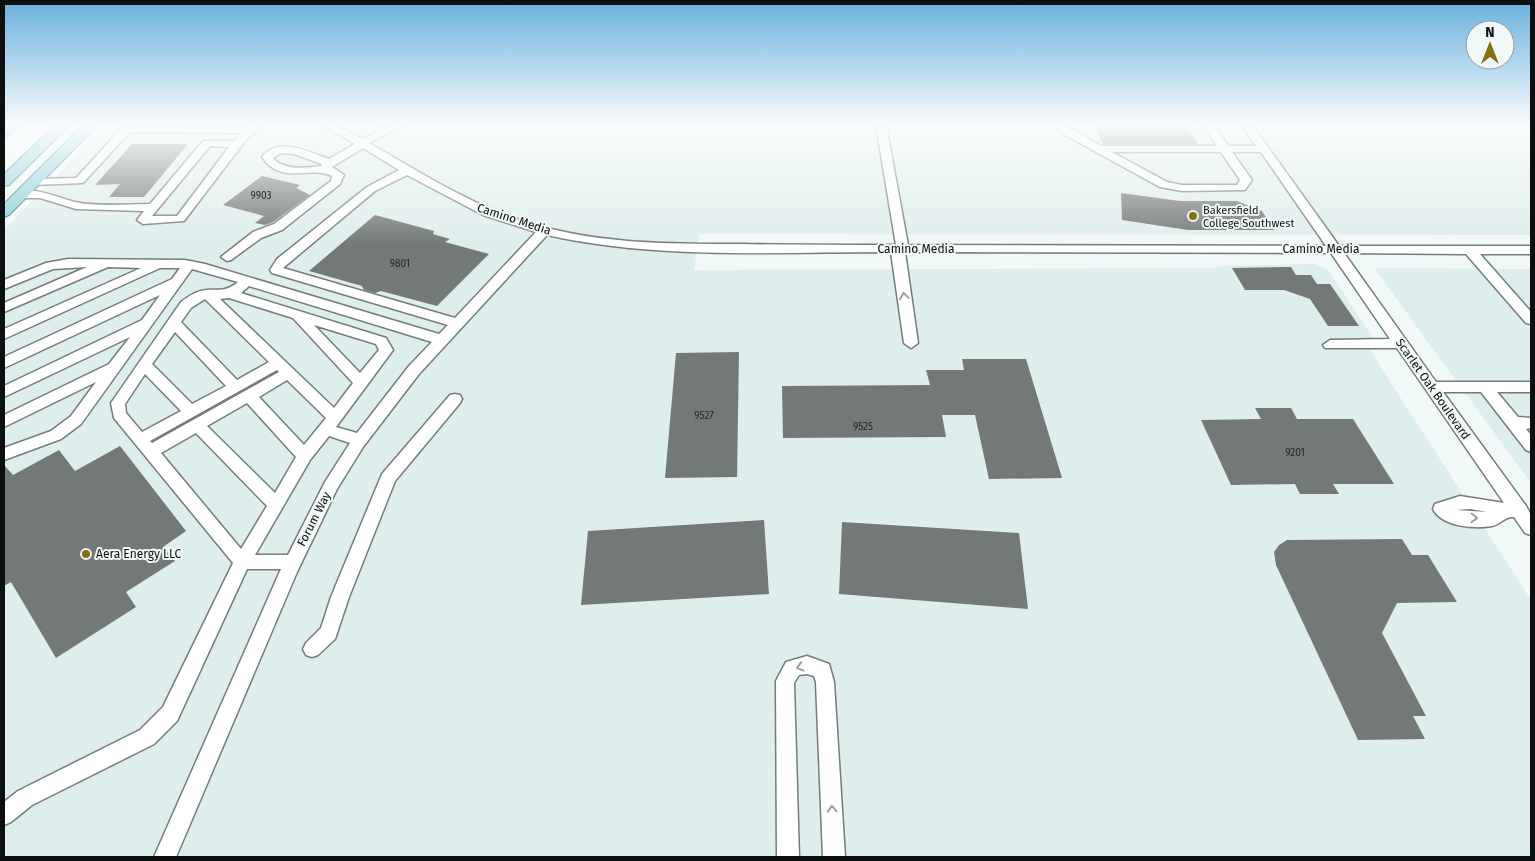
<svg xmlns="http://www.w3.org/2000/svg" width="1535" height="861" viewBox="0 0 1535 861" font-family="'Fira Sans',sans-serif">
<style>
.built{fill:#deeeec}
.lines{fill:none;stroke-linecap:round;stroke-linejoin:round}
.canal{fill:#4ba9d1;fill-rule:evenodd}
.building{fill:#737977}
.minor-casing{stroke:#757c7b;stroke-width:3}
.major-casing{stroke:#2b7681;stroke-width:2}
.minor{fill:#fff;fill-rule:evenodd}
.major{fill:#8aced8;fill-rule:evenodd}
.oneway{stroke:#9e9f9f}
.poi-dot{fill:#867010;stroke:#f1f8f8;stroke-width:2}
.labels{text-anchor:middle;stroke-width:4;stroke-linejoin:round;paint-order:stroke}
.number-label{font-size:10px;fill:#262a29}
.far-poi-label{font-size:11px;fill:#0c0f0f;stroke:#f1f8f8;text-anchor:start}
.street-label{font-size:12px;fill:#0c0f0f;stroke:#f1f8f8}
.poi-label{font-size:12px;fill:#0c0f0f;stroke:#f1f8f8;text-anchor:start}
</style>
<rect width="100%" height="100%" fill="#f1f8f8"/>
<g class="built">
<path d="M106,125H1531V235L699,234L694,270L1213,268L1223,266L1315,264L1329,271L1380,348L1369,349L1531,600V857H4V230Z"/>
<path d="M1374,268L1531,269V483Z"/>
</g>
<g class="lines">
<path class="canal" d="M10,125H22L8,138L4,139V130Z"/>
</g>
<g class="building">
<path d="M1094,125H1186L1198,144H1103Z"/>
<path d="M132,144H188L144,197H109L120,184L95,185Z"/>
<path d="M262,176L300,185L296,188L310,195L273,222L265,225L255,223L264,216L223,205Z"/>
<path d="M1121,193L1180,201H1237L1262,211L1274,230H1188L1122,220Z"/>
<path d="M375,215L434,231L433,234L450,239L445,242L489,254L437,306L381,291L375,293L364,290L362,286L309,271Z"/>
<path d="M1291,267L1296,275H1311L1317,284H1330L1359,326H1328L1310,299L1284,290H1245L1232,268Z"/>
<path d="M739,352L737,477L665,478L676,353Z"/>
<path d="M962,359H1026L1062,478L989,479L975,415H942L946,437L783,438L782,386L930,385L926,370H964Z"/>
<path d="M1255,408H1291L1297,419H1353L1394,484H1333L1339,494H1300L1295,484L1231,485L1201,420L1261,419Z"/>
<path d="M120,446L186,531L163,547L175,561L126,592L136,607L56,658L11,582L4,586V465L13,475L59,450L75,471Z"/>
<path d="M764,520L769,594L581,605L588,531Z"/>
<path d="M842,522L1019,533L1028,609L839,594Z"/>
<path d="M1402,539L1412,555H1428L1457,602L1397,603L1382,633L1426,716H1413L1425,739L1358,740L1276,565L1274,552L1279,545L1287,540Z"/>
</g>
<g class="lines">
<defs>
<g id="minor">
<path d="M252,125H263L245,141L184,221L143,224L137,220L144,211L76,209L40,198H21L15,195C27,183 61,199 75,202C97,207 127,204 150,204L203,141H234L242,133L130,132L83,183L34,185L28,182L34,179L76,178L123,127H249ZM210,146L229,147L177,216H152Z"/>
<path d="M322,125H335L362,139L391,125H404L369,143C418,171 464,201 517,219C589,244 666,244 741,244C793,245 845,245 896,245L876,125H886L908,245L1326,246L1261,152H1232L1252,180L1245,190L1182,191L1160,187L1067,136L1055,125H1066L1101,146H1217L1203,125H1213L1228,146H1256L1242,125H1252L1339,246H1531V254H1480L1531,312V324L1526,323L1466,254L1344,253L1436,382H1531V392H1497L1518,417L1531,418V428L1526,429L1531,435V452L1526,450L1481,392H1443L1526,506L1531,515V535L1525,533L1514,517C1505,516 1501,524 1492,526C1475,529 1442,527 1433,509L1435,504L1460,496L1504,503L1397,348H1325L1323,345L1330,340L1390,339L1331,253L905,252L918,343L911,348L904,343L891,252C777,252 659,260 547,235L419,374L363,447L337,489L297,572L176,857H154L281,569H247L177,721L154,744L32,805L11,822L4,825V802L18,791L140,730L163,707L233,563L114,418L111,403L181,302C189,296 198,290 207,290C220,289 226,292 238,282L192,269L81,424L61,439L4,460V448L51,431L71,416L96,382L4,427V415L109,364L130,337L4,397V386L142,320L160,295L4,368V357L172,279L180,268H160L4,339V329L141,268L108,267L4,312V303L87,267L53,269L4,289V280L46,263L68,259L185,260L205,264L439,334L448,325L272,273L270,270L277,259L367,187L399,170L363,148L332,167L344,175L340,184L282,230L261,238L231,260L227,261L221,257L253,232L274,224L331,181L332,176C309,165 281,186 262,157C279,136 308,152 329,159L355,144ZM1112,152H1221L1240,180L1237,185H1182L1167,182ZM281,153L294,154L322,164L321,166C306,168 284,171 273,158ZM407,175L483,215L536,232L455,318L283,268L375,191ZM249,286L432,342L409,366L357,433L336,427L393,350L386,338L241,293ZM229,298L293,318L353,383L334,408L220,299ZM205,299L269,362L237,380L181,322L191,308ZM314,325L376,344L379,350L360,373ZM175,332L226,386L192,404L152,364ZM277,370L279,372L152,443L150,441ZM145,374L181,411L142,432L126,413L125,404ZM287,380L326,418L304,445L259,397ZM247,403L296,457L275,493L207,426ZM196,433L267,506L241,549L161,453ZM329,436L350,443L325,482L288,555H255L310,460ZM1470,509L1487,512L1456,510Z"/>
<path d="M455,394L460,395L462,399L460,403L395,481L349,597L335,639L318,655L312,657L306,655L303,649L306,643L321,628L331,597L382,474L450,395Z"/>
<path d="M807,656L829,664L834,682L845,857H823L816,682L814,676L807,674L799,675L794,683L799,857H777L776,681L786,662Z"/>
</g>
<g id="major">
<path d="M55,125H70L9,185L4,186V174Z"/>
<path d="M83,125H98L9,215L4,217V204Z"/>
</g>
</defs>
<use href="#minor" class="minor-casing"/>
<use href="#major" class="major-casing"/>
<use href="#minor" class="minor"/>
<use href="#major" class="major"/>
</g>
<defs><path id="oneway-chevron" d="M-2-3.5L2.5 0L-2 3.5" fill="none" stroke-width="1.6" stroke-linecap="round" stroke-linejoin="round" transform="scale(1.25)"/></defs>
<g class="oneway">
<use href="#oneway-chevron" transform="translate(904 296) rotate(-98)"/>
<use href="#oneway-chevron" transform="translate(1474 518) rotate(2)"/>
<use href="#oneway-chevron" transform="translate(800 667) rotate(165)"/>
<use href="#oneway-chevron" transform="translate(832 809) rotate(-93)"/>
</g>
<linearGradient id="sky" x2="0" y2="1"><stop stop-color="#69b0df"/><stop offset="0.51" stop-color="#f9fcfc"/><stop offset="1" stop-color="#f9fcfc" stop-opacity="0"/></linearGradient>
<rect width="1535" height="245" fill="url(#sky)"/>
<g class="poi-dot">
<circle cx="1193" cy="216" r="5"/>
<circle cx="86" cy="554" r="5"/>
</g>
<g class="labels">
<g class="number-label">
<text x="261" y="199">9903</text>
<text x="400" y="267">9801</text>
<text x="704" y="419">9527</text>
<text x="863" y="430">9525</text>
<text x="1295" y="456">9201</text>
</g>
<g class="far-poi-label">
<text x="1203" y="214">Bakersfield<tspan x="1203" dy="13">College Southwest</tspan></text>
</g>
<g class="street-label">
<text transform="translate(514 219) rotate(18)" y="4">Camino Media</text>
<text x="916" y="253">Camino Media</text>
<text x="1321" y="253">Camino Media</text>
<text transform="translate(1433 389) rotate(55)" y="4">Scarlet Oak Boulevard</text>
<text transform="translate(314 519) rotate(-63)" y="4">Forum Way</text>
</g>
<g class="poi-label">
<text x="96" y="558">Aera Energy LLC</text>
</g>
</g>
<rect width="1535" height="861" fill="none" stroke="#0c0f0f" stroke-width="10"/>
<g transform="translate(1490 45)"><circle r="24" fill="#f1f8f8" stroke="#959b9b"/>
<path d="M0-4L9 19L0 12L-9 19Z" fill="#867010"/>
<text y="-8" font-size="14" font-weight="bold" text-anchor="middle" fill="#0c0f0f">N</text>
</g>
</svg>
